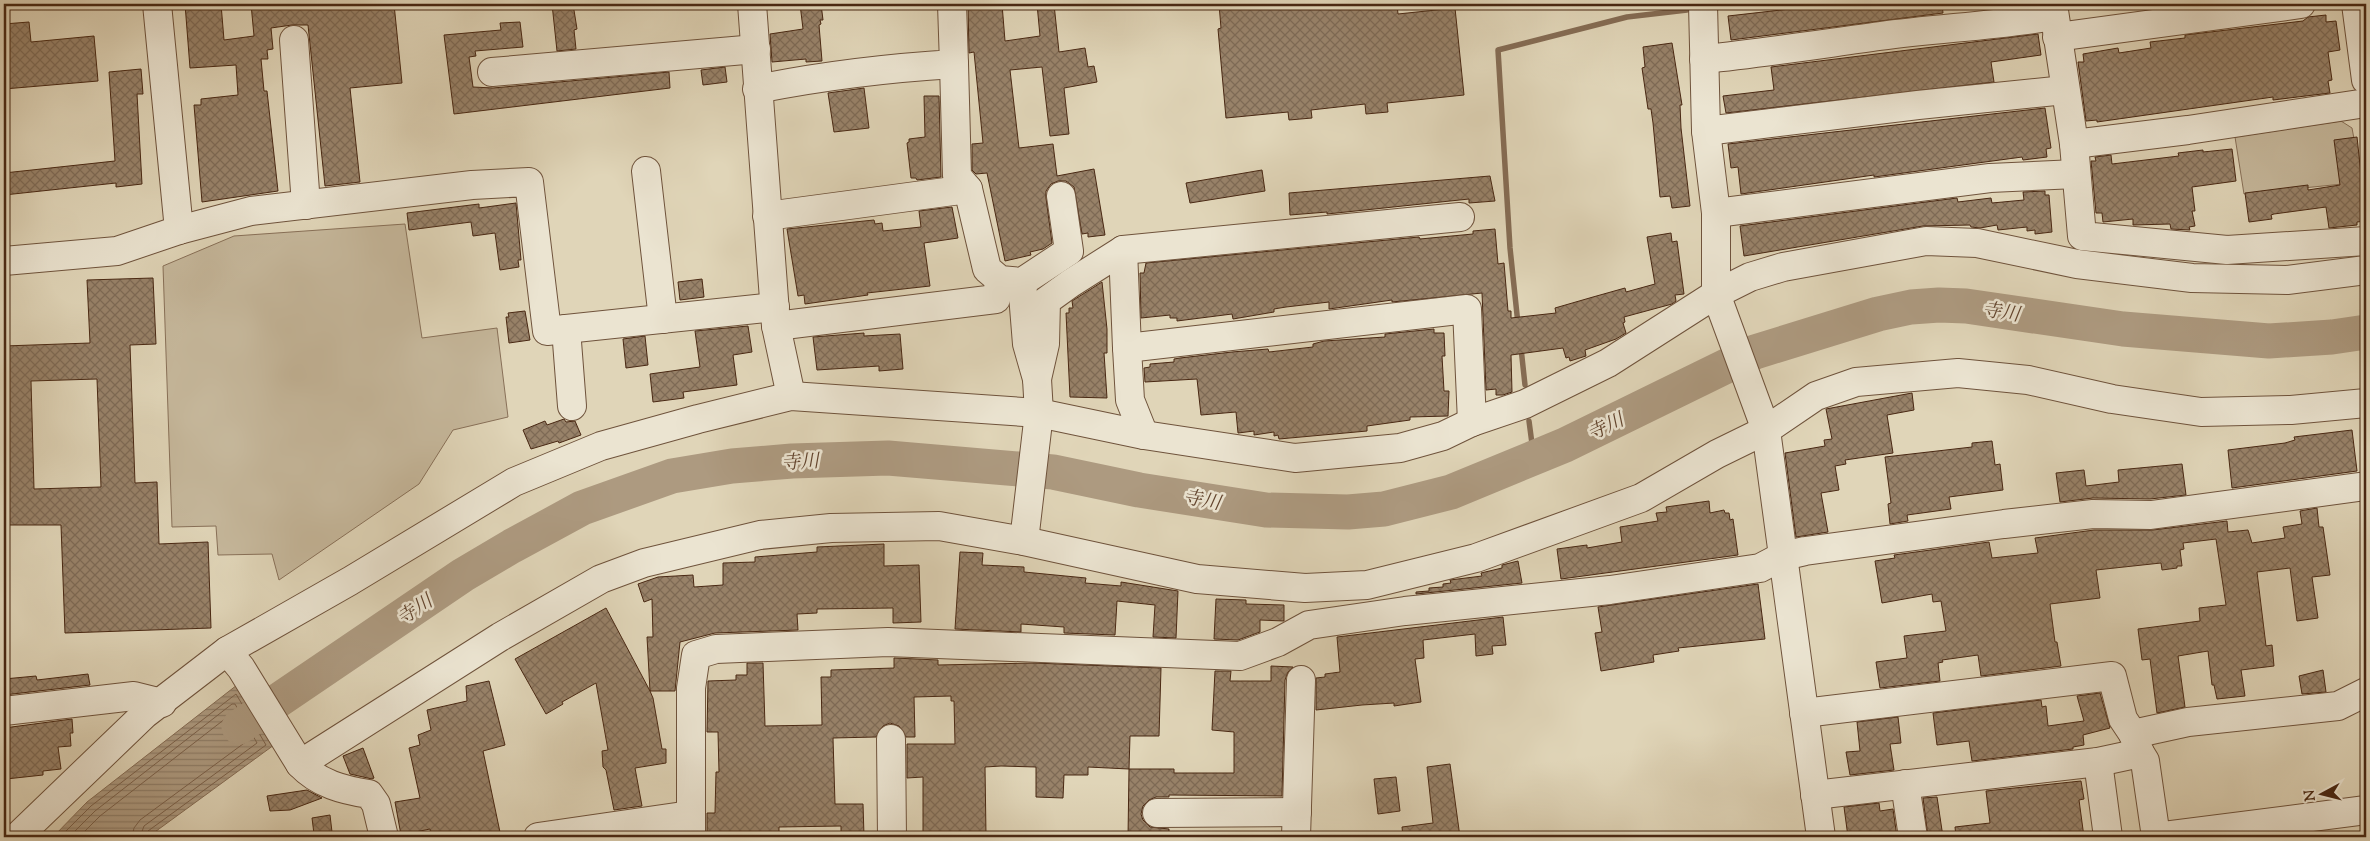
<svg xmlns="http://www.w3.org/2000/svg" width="2370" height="841" viewBox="0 0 2370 841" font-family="'Sorts Mill Goudy','Noto Serif JP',serif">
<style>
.green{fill:#c6b89c;stroke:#887058}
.water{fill:url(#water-rules);stroke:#856c54}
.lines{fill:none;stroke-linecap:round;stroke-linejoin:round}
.shore{stroke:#7b614a;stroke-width:1}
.stream{stroke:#856c54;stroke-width:5.5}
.river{stroke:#ad9a80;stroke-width:35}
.building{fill:url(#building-cross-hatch);stroke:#492813;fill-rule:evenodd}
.minor-casing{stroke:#6f533c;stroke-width:30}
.minor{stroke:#ebe4d1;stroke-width:28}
.labels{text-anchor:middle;stroke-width:5;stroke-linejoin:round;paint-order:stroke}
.water-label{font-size:19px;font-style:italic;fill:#62442e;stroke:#ebe4d1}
</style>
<defs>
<pattern id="water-rules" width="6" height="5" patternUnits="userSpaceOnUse" patternTransform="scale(1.25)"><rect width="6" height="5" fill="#ad9a80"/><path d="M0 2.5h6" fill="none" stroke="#8f7e68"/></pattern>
<pattern id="building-cross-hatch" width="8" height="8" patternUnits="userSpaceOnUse" patternTransform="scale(1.25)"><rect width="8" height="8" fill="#988269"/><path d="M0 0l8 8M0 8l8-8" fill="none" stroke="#7e6a55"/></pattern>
</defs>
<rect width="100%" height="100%" fill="#e0d5b8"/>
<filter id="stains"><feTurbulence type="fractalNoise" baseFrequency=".004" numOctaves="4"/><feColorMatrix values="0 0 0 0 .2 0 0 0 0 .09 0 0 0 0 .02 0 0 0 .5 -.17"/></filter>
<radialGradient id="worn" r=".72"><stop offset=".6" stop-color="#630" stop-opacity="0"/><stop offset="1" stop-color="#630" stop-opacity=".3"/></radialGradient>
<g class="green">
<path d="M2341,121L2352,128L2362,182L2244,194L2235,137Z"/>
<path d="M405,224L422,338L497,328L508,417L453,430L419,484L279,580L272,554L218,555L216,526L172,527L163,266L234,236Z"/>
</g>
<path class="water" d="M237,685L274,745L148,837H53L87,802Z"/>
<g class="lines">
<g class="shore">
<path d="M60,837L91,806L236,694L266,745L148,831L146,837"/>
<path d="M69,837L95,811L232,704H235L257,743L144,826L140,837"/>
<path d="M79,837L100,816L230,715H233L247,741L140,820L134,828L132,837"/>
</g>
<g class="stream">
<path d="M1719,6L1737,4"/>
<path d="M1518,324L1510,248L1498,50L1627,17L1687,10"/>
<path d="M1521,348L1525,385"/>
<path d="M1529,421L1534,459"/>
</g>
<path class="river" d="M239,727L463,575L512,546L582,508L672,476L732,466L792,461L888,458L1053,472L1139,490L1266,510L1348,512L1384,509L1451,492L1565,445L1755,352L1878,314L1911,307L1939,305L1966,306L2123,329L2269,341L2332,337L2366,332"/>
</g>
<g class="building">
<path d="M185,4H221L224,40L254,36L251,4H394L402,83L350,88L360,182L325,186L308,25H292L271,28L273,49L267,50L268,59H261L264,91H267L278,191L202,202L194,105H201V99L238,95L236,65L190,68Z"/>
<path d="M552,4H573L577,29L574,30L576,49L557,51Z"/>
<path d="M800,4H821L823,20H820L821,24L819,25L822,61L806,62V59L772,62L770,34L803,29Z"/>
<path d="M1002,4L1005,41L1040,36L1037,4H1054L1059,52L1085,48L1088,67L1094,66L1097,82L1064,88L1069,134L1050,136L1042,67L1010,70L1019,148L1053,144L1057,176L1094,169L1105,235L1088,237V233L1082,234L1074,187L1066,181H1058L1051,184L1046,191V198L1052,243L1043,249L1030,252L1031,255L1005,261L987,173L976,174L972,170V144L983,143L974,52L969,53L968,5Z"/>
<path d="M1219,4H1397L1398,14L1455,8L1464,95L1387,103L1388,112L1366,114L1365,104L1311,110L1312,118L1289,120L1288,112L1226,118L1218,29L1221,28Z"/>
<path d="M1834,4H1942L1943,13L1731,40L1728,16Z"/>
<path d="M2326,15V22L2336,21L2340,50L2328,52L2332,80L2328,81L2330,93L2273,100V97L2097,122V120L2086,121L2078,62H2084L2083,54L2118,48L2119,53L2151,48L2150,42L2185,38V35L2303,21L2308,17Z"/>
<path d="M29,22L31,42L94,36L98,81L4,89V24Z"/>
<path d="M520,22L523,47L475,51L476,56L469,57L473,87L493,88L669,72L670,88L454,114L444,35L501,30L500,23Z"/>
<path d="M2038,34L2041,55L1991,62L1994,82L1726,113L1723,96L1774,90L1771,67Z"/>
<path d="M1672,43L1682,105H1680L1681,128L1690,206L1672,208L1670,196L1660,197L1653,123L1651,109H1648L1642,68L1645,67L1643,47Z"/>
<path d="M725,67L727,82L703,85L701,70Z"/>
<path d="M141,69L143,94H137L142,184L116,187V183L4,195V173L115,161L109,72Z"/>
<path d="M864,88L869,128L834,132L828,93Z"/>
<path d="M924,96H939L941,177L917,180L916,178H911L907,143L909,142V139L925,137Z"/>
<path d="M2045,108L2051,148L2046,149L2047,157L2023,160L2022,157L1874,177V175L1741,194L1738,167L1731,168L1728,144Z"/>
<path d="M2357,137L2364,202H2366V221L2357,222V225L2329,228L2326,207L2274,214L2271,215L2272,219L2249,222L2245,193L2308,185V190L2340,185L2334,140Z"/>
<path d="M2232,149L2236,181L2192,187L2195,211H2192L2195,226L2189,227L2190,230L2171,229L2170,224L2133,225V219L2103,222L2102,213H2096L2091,161H2096L2095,157L2111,155L2112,164L2179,156L2178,153L2203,150V152Z"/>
<path d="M1262,170L1265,191L1190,203L1186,183Z"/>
<path d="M1490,176L1495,201L1469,203V199L1327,214V212L1290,215L1289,193Z"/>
<path d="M2045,191V195H2049L2052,232L2035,234V230L2027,231V227L1998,230L1997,225L1980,228L1971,227L1970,225L1923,226L1744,256L1740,226L1957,198L1958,202L1991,198L1992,203L2024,200L2023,192Z"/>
<path d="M516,203L521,260H518L519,267L500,270L495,233L473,236L471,222L409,230L407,213L479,204V208Z"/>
<path d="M952,207L958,238L924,243L930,286L867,293L868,295L805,304L804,295L798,296L787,229L874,220L875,224L882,223L883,231L921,227L919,211Z"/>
<path d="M1495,229L1498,264L1504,263L1508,311H1511V318L1556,313L1555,308L1593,297L1625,288L1626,292L1655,284L1647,237L1671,233L1672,242L1677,241L1684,294L1675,295L1676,301L1672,304L1624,317L1625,322L1623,323L1626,333L1616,339L1585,350L1586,356L1570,361L1569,357L1566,358L1563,348L1511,355L1512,392L1503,395H1496V389L1486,390L1482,293L1392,302V300L1329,309V302L1286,307L1274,309V312L1233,319L1232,314L1177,321V318H1170V315L1141,318L1140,273H1144L1146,263L1419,237L1420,239L1473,234V231Z"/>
<path d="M153,278L156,344L130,345L135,483L157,482L159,544L208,542L211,628L65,633L61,525H4V346L90,343L87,280ZM97,379L101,487L34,489L31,381Z"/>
<path d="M702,279L704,297L680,300L678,282Z"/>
<path d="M1102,282L1107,329V353H1104L1107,398L1070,397L1066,313H1069V308H1073L1072,301Z"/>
<path d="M525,311L530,340L509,343L506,317H509L508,313Z"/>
<path d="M748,326L752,352L733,355L737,385L683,392L684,398L653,402L650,374L700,367L695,331Z"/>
<path d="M1434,329V333H1444L1445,356H1442L1444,391H1449L1448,416L1410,417V420L1367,426V431L1279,439L1278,435L1274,436V432L1254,435V431L1238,433L1236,412L1201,415L1197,379L1145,382L1144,368L1150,367V364L1174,362V359L1180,358L1232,352L1268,349L1269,352L1313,347V344L1324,341L1385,337V334Z"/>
<path d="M864,333V336L900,334L903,369L879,371V366L817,370L813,337Z"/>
<path d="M645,336L648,365L626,368L623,339Z"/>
<path d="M1912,393L1914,410L1887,415L1893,453L1845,460L1846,464L1835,466L1839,490L1821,493L1828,532L1796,537L1785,453L1825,446L1824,440L1832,439L1826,409Z"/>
<path d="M564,419L566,422L575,421L581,435L559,443L558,441L531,449L523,430L545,421L547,425Z"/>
<path d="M2352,430L2357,471L2232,488L2228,450L2285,443L2295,440L2294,437Z"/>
<path d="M1992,441L1995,465L2000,464L2003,490L1949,497L1951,509L1907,515L1908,521L1890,524L1888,504L1891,503L1885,457L1972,447V443Z"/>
<path d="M2182,464L2186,495L2150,499L2093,498L2060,502L2056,473L2084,470L2086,486L2119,482L2118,470Z"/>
<path d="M1709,501L1710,513L1724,510L1725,513H1729L1730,520L1733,519L1738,555L1561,579L1557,549L1587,545V548L1622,542L1620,527L1658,521L1656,513L1667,512L1666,507Z"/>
<path d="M2317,508L2319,527H2323L2330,575L2312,577L2318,618L2297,621L2290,568L2257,572L2266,646L2272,645L2274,666L2241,670L2245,696L2217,699L2214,685H2212L2208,651L2178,656L2185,707L2157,713L2150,659L2142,660L2138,629L2200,621L2199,608L2226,605L2216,539L2183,543L2184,549L2180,550L2182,566H2177V568L2162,570L2161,563L2096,570L2100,598L2050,604L2055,642H2057L2061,666L1981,676L1978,655L1942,660L1943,662L1938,663L1940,681L1880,688L1876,662L1907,658L1904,636L1946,631L1941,601L1933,602L1932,594L1882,603L1875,561L1895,558L1894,555L1989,542L1992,558L2038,553L2035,538L2094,530H2153L2227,521L2228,532L2248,530L2252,543L2285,538L2283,527L2302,524L2300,511Z"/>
<path d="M884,544V566L919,565L921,622L893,623V608L817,609V613L797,614L798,630L715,633L680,642L675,691H650L653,698L662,749H666V763L635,768L642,806L614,810L606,770L603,767L602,751L608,750L596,683L562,702L563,704L546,714L515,659L606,608L650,691L647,637H653L652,599L644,602L638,584L658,577L693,575L694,587L723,585V563L755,562V557L817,552V547Z"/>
<path d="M960,552L983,553L982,565L1024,567V572L1086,578L1085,583L1121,586V582L1178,591L1176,638L1153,637L1155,605L1117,601L1115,635L1064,633V627L1021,624V632L955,629Z"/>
<path d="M1518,561L1522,583L1416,594V592L1429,591V588L1443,587V584L1451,583L1450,580L1482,576L1481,573L1502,568V565Z"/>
<path d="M1758,584L1765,639L1678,648L1679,651L1653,655L1654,662L1601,671L1595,633L1602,632L1598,607Z"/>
<path d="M1216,599L1246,600V604L1284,605V621L1260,620V632L1238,640L1214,639Z"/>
<path d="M1503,617L1506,645L1492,646L1493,654L1476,656L1475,634L1423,640L1424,658L1415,659L1421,702L1394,706V703L1362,705L1316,710V678L1325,677V674L1340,672L1337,637Z"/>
<path d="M894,658L938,660V665L1034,663L1161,668L1159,736H1130L1129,769H1174V773H1234V732L1212,730L1215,671H1231L1230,681H1271V666L1293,667L1288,672L1285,680L1282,796L1169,795V797H1156L1149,800L1143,806L1141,814L1143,820L1150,827L1169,829V837H1128L1129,769L1088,767V775H1064L1063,798L1036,797V767L1001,766L985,767L986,835H923V777L907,778V744H955L954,701H951V696L914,697L915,737H906L899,726L890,723L883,726L876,737L833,738L835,804H863L864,836H841V826L779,827V837H707V813H715L716,772H719L718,732H707L708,681L736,680V675H747V663H763L765,726L822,725L821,677H831V670L894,668Z"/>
<path d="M2323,670L2326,692L2302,694L2299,676Z"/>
<path d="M88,674L90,685L4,695V679L36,676L37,680Z"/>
<path d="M489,681L505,745L483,751L501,837H431L430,829L401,835L395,802L420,798L409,748L420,745L418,735L431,730L427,710L467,701L466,686Z"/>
<path d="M2100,693L2110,728L2083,735L2084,745L2073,747V749L1972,761L1969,741L1937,745L1933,713L2041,700L2042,707L2046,706L2048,726L2084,721L2077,696Z"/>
<path d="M1898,717L1901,743L1890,744L1894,770L1850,775L1846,752L1860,751L1857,722Z"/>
<path d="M72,719L73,733H70L71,746L58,747L61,769L43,771V775L6,779L4,763V728Z"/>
<path d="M363,748L374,778L372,779L350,774L343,756Z"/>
<path d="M1450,764L1460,837H1403L1402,827L1433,823L1427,767Z"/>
<path d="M1396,777L1400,811L1378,814L1374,779Z"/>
<path d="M2081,781L2084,799L2079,800L2084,837H2057L2056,833L2026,837H1956L1955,827L1990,823L1986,791Z"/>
<path d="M307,790L322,798L290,810L270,811L267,796Z"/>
<path d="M1937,797L1943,837H1928L1923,798Z"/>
<path d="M1879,803L1880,811L1893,809L1897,837H1848L1844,807Z"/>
<path d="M330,815L332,832L314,834L312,818Z"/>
</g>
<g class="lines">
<defs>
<g id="minor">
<path d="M157,4L179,230"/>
<path d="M752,4L776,326L791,396"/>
<path d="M1703,4L1706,131L1716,213V294L1766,430L1821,837"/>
<path d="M2053,4L2074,144L2082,236L2227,250L2366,241"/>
<path d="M2356,4L2366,80"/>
<path d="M2057,37L2301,4"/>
<path d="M294,40L306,205"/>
<path d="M1704,59C1763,53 1821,44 1880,36C1938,28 1996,26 2054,16"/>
<path d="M954,64L957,176L968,189L987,269L1000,280L1022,282L1069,251L1061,196"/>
<path d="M492,72L756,49"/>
<path d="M757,89C822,76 888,68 954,64L952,4"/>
<path d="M1706,131L1918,105L2065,90"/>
<path d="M2074,144L2188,130L2366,103"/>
<path d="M646,171L663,319"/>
<path d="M1716,213L1990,178L2076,174"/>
<path d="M767,216L968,189"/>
<path d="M1123,250L1127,348"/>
<path d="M4,261L117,251L179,230L251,211L472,185L529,182L547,331L775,307"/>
<path d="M1022,282L1027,344L1037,379L1039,413L1024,541"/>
<path d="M776,326L996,299L1000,280"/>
<path d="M566,329L572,406"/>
<path d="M1037,379L1045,344L1046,301L1071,283L1123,250L1460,217"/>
<path d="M1144,435L1130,400L1127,348L1467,309L1472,422"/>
<path d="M227,651L241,668L300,764C319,784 343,790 369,794L376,804L384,837"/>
<path d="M4,711L134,696L162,703"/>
<path d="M1804,713L2112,676L2123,719L2133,734"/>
<path d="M891,739L892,837"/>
<path d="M2140,753L2145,761L2156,837L2366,810"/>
<path d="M2098,762L2108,837"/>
<path d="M300,764L500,637L601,579L644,563L760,535L831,528L939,526L1024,541L1197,579L1305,588L1367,585L1476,558L1641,498L1717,454L1766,430L1816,396L1856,382L1958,373L2028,380L2112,399L2201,412L2291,410L2366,403"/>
<path d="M1905,784L1913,837"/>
<path d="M1815,795L2098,762L2140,753L2133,734L2188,722L2338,706L2366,692"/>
<path d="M1157,813L1297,812"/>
<path d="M17,837L145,714L227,651L350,581L514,482L601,446L698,419L791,396L1039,413L1144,435L1295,458L1400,448L1443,436L1472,422L1525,404L1608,363L1716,294L1750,277L1783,267L1926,241L1977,243L2077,264L2192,278L2287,280L2366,270"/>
<path d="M538,837L690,815"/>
<path d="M691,837V688L696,655L716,649L888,642L1240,656L1278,642L1309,625L1405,611L1610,590L1760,568L1783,556L1805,551L2004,524L2093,514L2151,515L2366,486"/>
<path d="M1296,837L1301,680"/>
</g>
</defs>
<use href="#minor" class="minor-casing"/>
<use href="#minor" class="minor"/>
</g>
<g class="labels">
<g class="water-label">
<text transform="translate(2001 311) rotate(8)" y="7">寺川</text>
<text transform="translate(1605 426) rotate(-26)" y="7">寺川</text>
<text transform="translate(800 461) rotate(-4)" y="7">寺川</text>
<text transform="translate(1202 499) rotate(10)" y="7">寺川</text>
<text transform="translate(414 609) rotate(-34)" y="7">寺川</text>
</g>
</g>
<rect width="2370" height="841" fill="none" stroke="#e0d5b8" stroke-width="20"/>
<rect x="5" y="5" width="2360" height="831" fill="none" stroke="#492813" stroke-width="2.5"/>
<rect x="10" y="10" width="2350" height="821" fill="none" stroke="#492813"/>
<g transform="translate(2322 794) rotate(263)" stroke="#ebe4d1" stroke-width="4" paint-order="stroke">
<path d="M0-4L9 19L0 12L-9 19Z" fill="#492813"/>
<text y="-8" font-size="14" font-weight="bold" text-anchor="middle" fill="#492813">N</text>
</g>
<rect width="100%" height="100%" filter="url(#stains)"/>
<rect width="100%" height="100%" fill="url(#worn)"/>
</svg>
